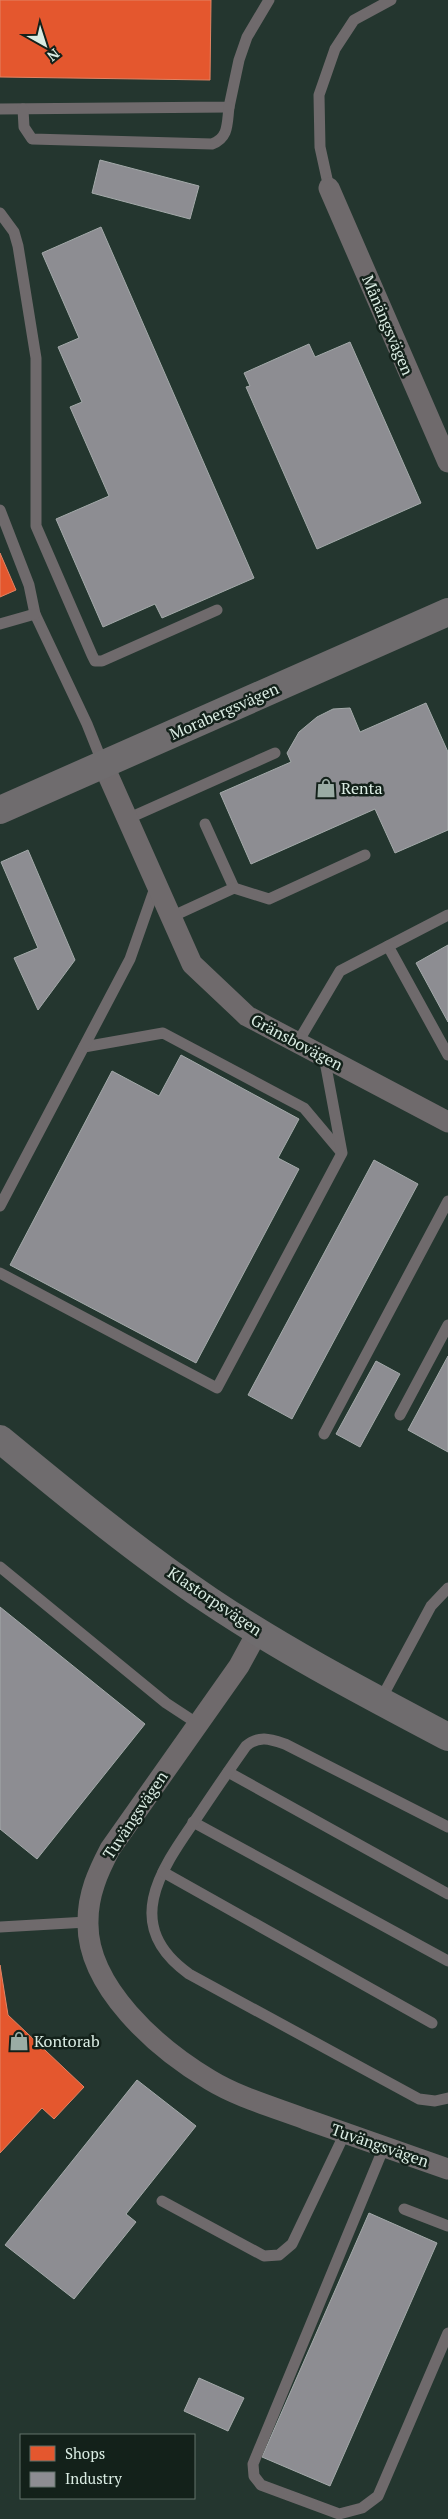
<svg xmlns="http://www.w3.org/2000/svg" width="448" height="2519" viewBox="0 0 448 2519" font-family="'PT Serif',serif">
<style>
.shops{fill:#e4572e;stroke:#e18464}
.industry{fill:#8d8d92;stroke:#a4aaaa}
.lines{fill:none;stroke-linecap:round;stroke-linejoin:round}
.lane{stroke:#6f6a6c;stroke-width:11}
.street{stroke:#6f6a6c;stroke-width:21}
.secondary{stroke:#6f6c6e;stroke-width:28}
.labels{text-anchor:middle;stroke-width:5;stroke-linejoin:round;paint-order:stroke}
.street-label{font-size:16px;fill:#daece3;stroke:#13211a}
.poi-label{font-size:16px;fill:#daece3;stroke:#13211a;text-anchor:start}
</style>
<rect width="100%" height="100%" fill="#24362f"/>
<g class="shops">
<path d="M0,0H211L210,80L0,77Z"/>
<path d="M0,553L16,590L0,597Z"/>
<path d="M0,1965L8,2015L84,2087L54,2119L42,2108L0,2153Z"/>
</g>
<g class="industry">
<path d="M100,160L199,186L190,219L92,193Z"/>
<path d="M101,227L254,578L162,618L155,604L103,627L56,519L109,496L70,407L82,402L58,347L79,338L42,253Z"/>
<path d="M350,342L421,503L317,549L246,387L250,386L244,373L309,344L315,357Z"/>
<path d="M426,703L448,752V830L395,853L375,809L251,864L220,793L291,762L287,753L299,732L317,717L333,709L350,708L360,732Z"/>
<path d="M28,850L75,960L38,1010L14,958L38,948L1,862Z"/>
<path d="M448,945V1022L416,963Z"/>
<path d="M181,1055L299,1119L278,1158L299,1169L196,1363L10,1265L112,1071L159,1096Z"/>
<path d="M374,1160L418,1184L292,1419L248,1395Z"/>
<path d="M448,1356V1452L408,1430Z"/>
<path d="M376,1361L400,1374L360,1447L336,1434Z"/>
<path d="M0,1607L145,1724L37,1859L0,1829Z"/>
<path d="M137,2080L196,2126L126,2214L136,2222L74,2299L5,2245Z"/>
<path d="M369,2213L437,2243L330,2486L262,2457Z"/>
<path d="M199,2378L244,2398L228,2431L184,2411Z"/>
</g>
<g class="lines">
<g class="lane">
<path d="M0,109L229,107L239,60L247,37L269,0"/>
<path d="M23,109L24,127L32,139L212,144C229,138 227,123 229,107"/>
<path d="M329,188L320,147L319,95L335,49L354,20L391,0"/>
<path d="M0,213L14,232L18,246L36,358V526L92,655L95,661H102L217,610"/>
<path d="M0,510L29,585L35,614L87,724L103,764"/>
<path d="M0,624L35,614"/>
<path d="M127,819L275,753"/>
<path d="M205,824L234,888"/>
<path d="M171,917L234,888L269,899L365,855"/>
<path d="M388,946L448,1055"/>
<path d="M298,1042L340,971L448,915"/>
<path d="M84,1047L163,1033L304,1108L341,1152"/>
<path d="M0,1206L130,959L156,885"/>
<path d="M0,1273L217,1388L342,1153L324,1056"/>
<path d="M400,1415L448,1325"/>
<path d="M324,1434L448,1201"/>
<path d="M0,1567L166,1703L198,1724"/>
<path d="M380,1701L431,1606L448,1588"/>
<path d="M228,1772L448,1894"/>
<path d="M193,1822L448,1961"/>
<path d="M448,1827L285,1744C270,1739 259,1735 246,1746C229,1770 212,1795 196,1819C159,1872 122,1926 189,1974L419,2099L435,2101L448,2098"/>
<path d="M163,1872L432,2023"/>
<path d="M0,1927L87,1922"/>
<path d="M384,2147L253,2464L254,2476L261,2485L339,2514L362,2508L378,2496L448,2333"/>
<path d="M162,2201L264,2256L279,2255L292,2244L345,2133"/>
<path d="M404,2209L448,2226"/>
</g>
<g class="street">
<path d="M329,188L448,462"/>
<path d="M103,764L192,964L247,1016L448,1122"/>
<path d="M258,1631L239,1666L110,1849C98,1872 88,1894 88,1921C86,1987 158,2049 210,2080C238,2097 273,2107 305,2119C352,2135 400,2152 448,2169"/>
</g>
<g class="secondary">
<path d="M0,810L448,612"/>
<path d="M0,1439C68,1495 137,1552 210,1601C286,1652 367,1694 448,1737"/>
</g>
</g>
<defs>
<symbol id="shop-bare" viewBox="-9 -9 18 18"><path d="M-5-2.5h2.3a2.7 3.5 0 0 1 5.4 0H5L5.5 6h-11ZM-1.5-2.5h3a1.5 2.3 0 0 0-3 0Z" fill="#9aaca4" stroke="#13211a" stroke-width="2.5" paint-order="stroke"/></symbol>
</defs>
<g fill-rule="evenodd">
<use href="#shop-bare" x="312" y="774" width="28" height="28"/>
<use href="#shop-bare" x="5" y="2027" width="28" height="28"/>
</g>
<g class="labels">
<g class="street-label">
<text transform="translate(388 325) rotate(67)" y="6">Månängsvägen</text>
<text transform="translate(224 711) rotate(-24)" y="6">Morabergsvägen</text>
<text transform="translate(297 1042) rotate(28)" y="6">Gränsbovägen</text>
<text transform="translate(215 1601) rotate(34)" y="6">Klastorpsvägen</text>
<text transform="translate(135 1815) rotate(-56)" y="6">Tuvängsvägen</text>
<text transform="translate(380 2145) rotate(19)" y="6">Tuvängsvägen</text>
</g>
<g class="poi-label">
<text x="341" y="794">Renta</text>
<text x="34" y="2047">Kontorab</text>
</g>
</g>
<rect x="20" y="2434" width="175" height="65" fill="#13211a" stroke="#63726a"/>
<rect x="30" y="2446" width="25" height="15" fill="#e4572e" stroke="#63726a"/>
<text x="65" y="2459" font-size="15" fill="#daece3">Shops</text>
<rect x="30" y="2472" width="25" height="15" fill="#8d8d92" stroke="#63726a"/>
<text x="65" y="2484" font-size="15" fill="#daece3">Industry</text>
<g transform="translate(45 45) rotate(141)" stroke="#13211a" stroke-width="4" paint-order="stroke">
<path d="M0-4L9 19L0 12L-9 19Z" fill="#daece3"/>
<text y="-8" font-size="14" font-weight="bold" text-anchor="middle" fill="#daece3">N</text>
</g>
</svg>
